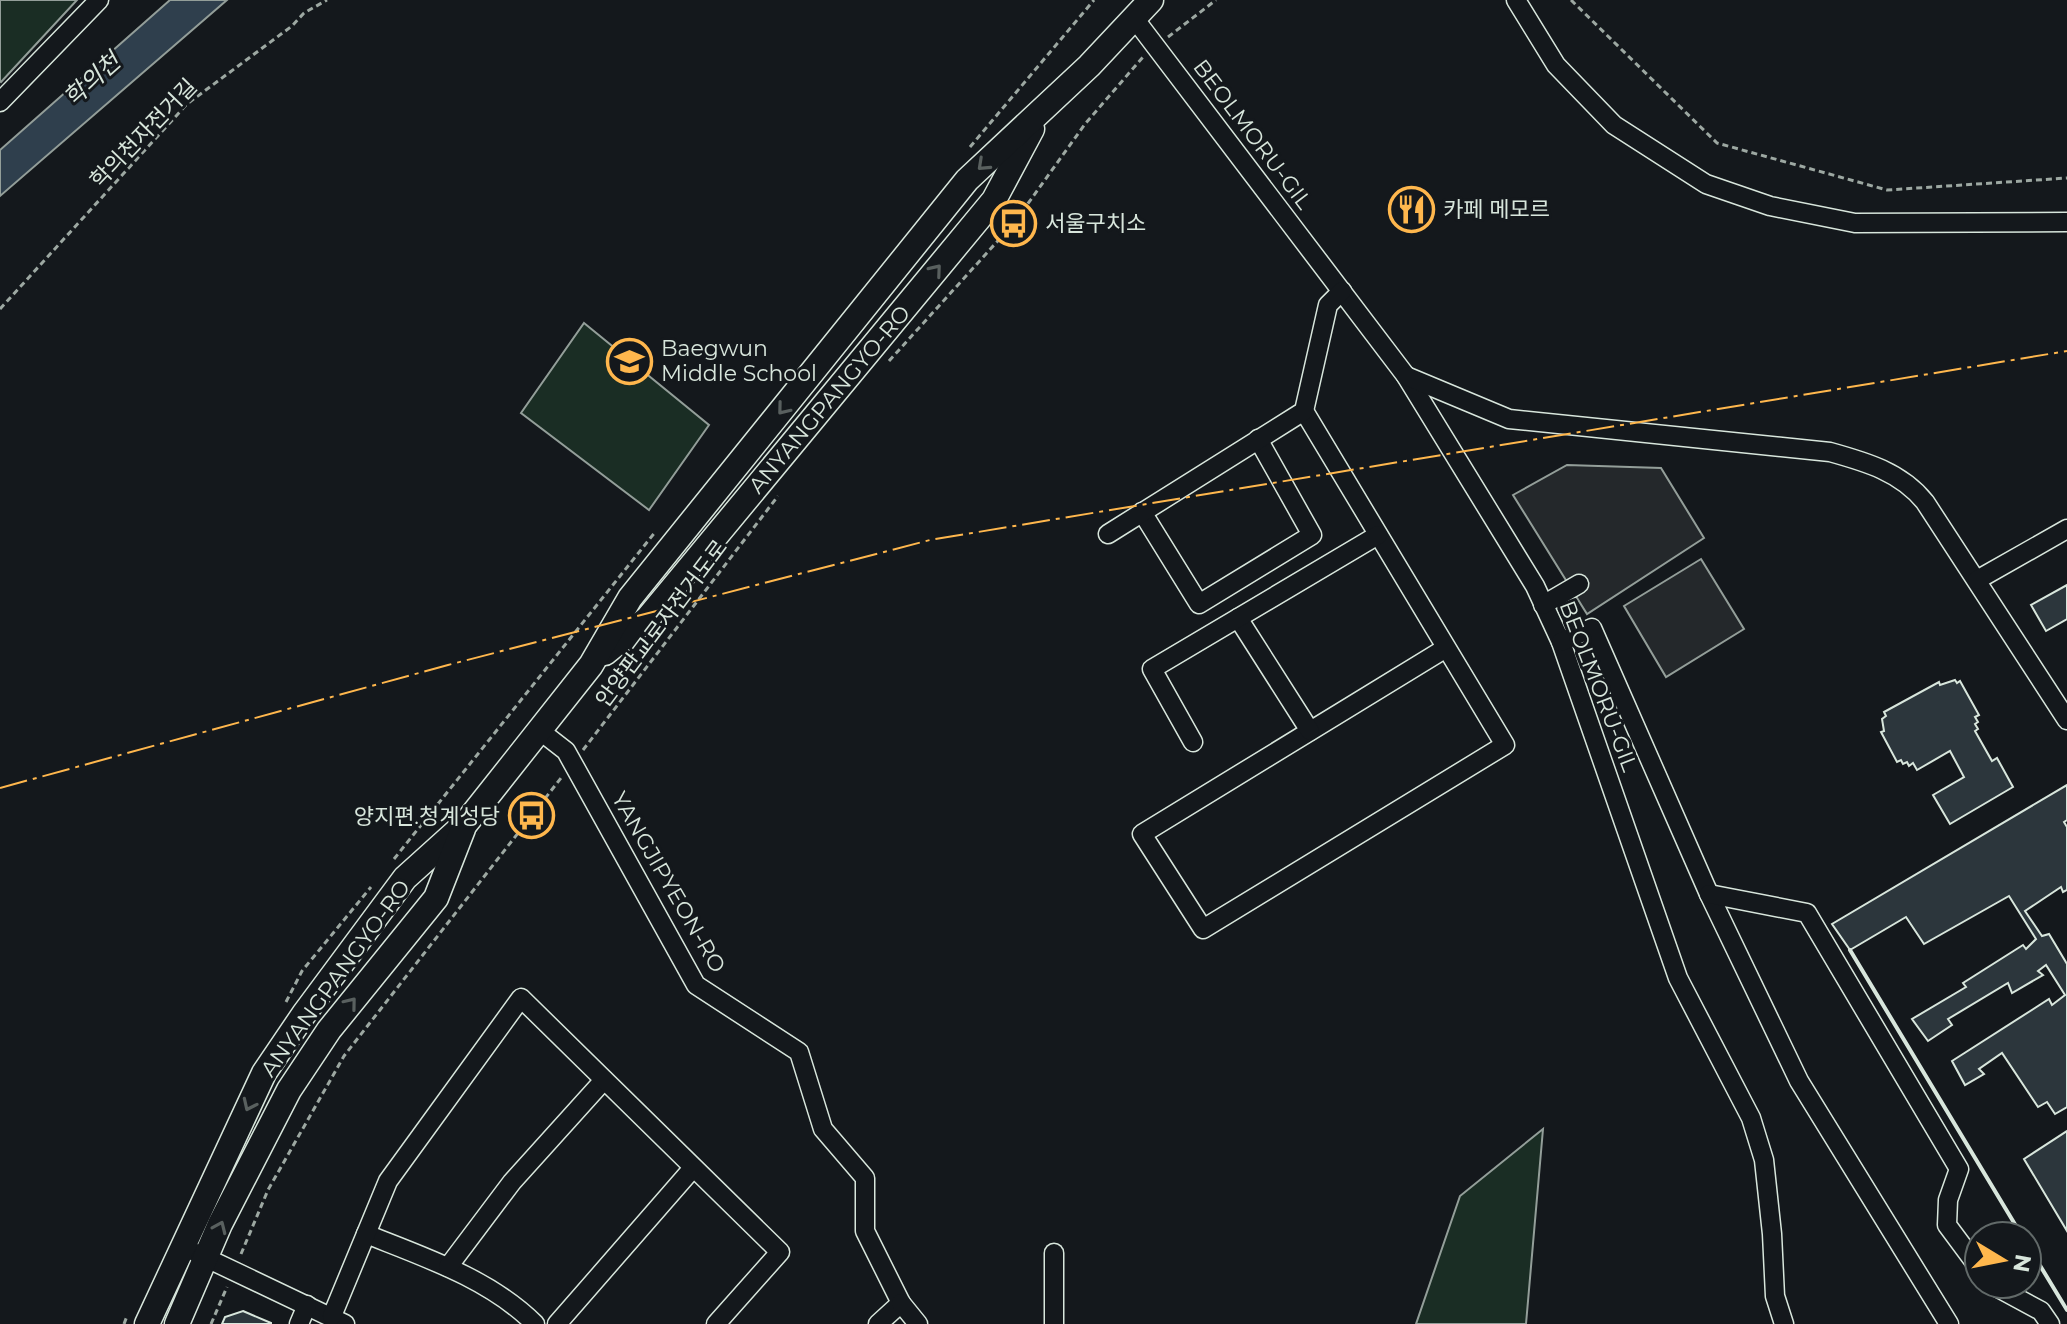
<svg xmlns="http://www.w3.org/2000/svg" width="2067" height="1324" viewBox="0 0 2067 1324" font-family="Montserrat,'Noto Sans KR',sans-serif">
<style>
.green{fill:#1a2d24;stroke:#939e99;stroke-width:2}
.parking{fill:#24282b;stroke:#939e99;stroke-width:2}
.water{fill:#2f3f4d;stroke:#939e99;stroke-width:2}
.building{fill:#2c363c;stroke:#d8e6dc;stroke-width:2}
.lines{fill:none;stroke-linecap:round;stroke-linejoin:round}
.minor-casing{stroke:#d8e6dc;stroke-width:21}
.major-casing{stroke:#d8e6dc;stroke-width:27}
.path{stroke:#9da8a2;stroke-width:3;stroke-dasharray:6 4;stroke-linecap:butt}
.minor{stroke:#14181c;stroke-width:18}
.major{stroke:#14181c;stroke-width:24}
.wall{stroke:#d8e6dc;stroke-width:4}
.power{stroke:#ffb74d;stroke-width:2;stroke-dasharray:28 6 4 6;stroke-linecap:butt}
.oneway{stroke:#59605f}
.labels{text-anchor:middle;stroke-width:6;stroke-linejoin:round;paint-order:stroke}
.street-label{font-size:22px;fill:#d8e6dc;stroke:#14181c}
.poi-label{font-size:22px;fill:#d8e6dc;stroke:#14181c;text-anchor:start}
.water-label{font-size:24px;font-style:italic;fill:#d8e6dc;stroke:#14181c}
</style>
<rect width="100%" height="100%" fill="#14181c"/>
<g class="green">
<path d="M0,0H77L1,82L0,81Z"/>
<path d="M584,323L709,425L649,510L521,413Z"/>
<path d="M1543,1129L1526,1324H1416L1460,1196Z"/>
</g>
<g class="parking">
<path d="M1567,465L1661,468L1704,538L1587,614L1513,495Z"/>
<path d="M1701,559L1744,629L1666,677L1624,606Z"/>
</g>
<path class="water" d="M170,0H227L0,196V150Z"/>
<g class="building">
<path d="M2067,585V619L2046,631L2031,605Z"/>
<path d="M1955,680L1957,683L1960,681L1979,715L1975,717L1978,722L1975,724L1978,729L1975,731L1992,761L1997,758L2013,787L1950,824L1933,795L1964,777L1950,751L1917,770L1913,763L1909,766L1907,762L1903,764L1901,760L1897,762L1881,732L1884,731L1882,719L1886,716L1884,712L1939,682L1940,685Z"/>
<path d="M2067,785V820L2064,822L2067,827V890L2063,892L2061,887L2025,911L2042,936L2049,934L2067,964V1107L2055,1114L2047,1102L2038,1107L2002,1053L1979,1069L1984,1074L1965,1085L1952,1061L2049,999L2052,1005L2065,995L2046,965L2038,971L2043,975L2012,993L2008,983L1948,1019L1952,1025L1928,1041L1912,1019L1966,987L1963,983L2023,945L2026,949L2036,939L2009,896L1924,944L1906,917L1850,950L1832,924Z"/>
<path d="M2067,1131V1231L2024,1159Z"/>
<path d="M243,1311L271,1323V1324H222L225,1317Z"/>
</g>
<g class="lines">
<defs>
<g id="minor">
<path d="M1516,0L1556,65L1614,125L1706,184L1770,206L1855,223L2067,222"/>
<path d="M1134,18L1406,376L1535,586L1561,642L1678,978L1751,1118L1764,1160L1772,1234L1775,1296L1784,1324"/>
<path d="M0,102L99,0"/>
<path d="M1406,376L1509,419L1830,452C1866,462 1901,472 1925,502L2067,720"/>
<path d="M1304,411L1505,745L1203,929L1142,834L1446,648"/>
<path d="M1142,512L1199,604L1312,535L1258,439"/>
<path d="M1108,534L1304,411L1328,305L1342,291"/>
<path d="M1977,580L2067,529"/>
<path d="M1543,605L1579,584"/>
<path d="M1238,618L1310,731"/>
<path d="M1561,642L1592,628L1709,894L1799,1081L1949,1324"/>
<path d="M539,730L566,751L696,985L799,1052L823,1129L865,1178V1231L901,1303L878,1324"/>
<path d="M1193,742L1152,669L1378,535"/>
<path d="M1709,894L1807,913L1959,1169L1948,1200L1947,1225L1979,1268"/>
<path d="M366,1234C424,1257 490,1279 535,1324"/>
<path d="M196,1253L345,1324"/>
<path d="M448,1267L512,1182L604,1080"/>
<path d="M1991,1284L2041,1311L2050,1324"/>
<path d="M901,1303L918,1324"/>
<path d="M332,1316L388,1181L521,998L780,1252L716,1324"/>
<path d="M299,1324L307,1305"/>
<path d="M557,1324L693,1168"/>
<path d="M1054,1324V1253"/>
</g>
<g id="major">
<path d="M605,653L648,618L994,200L1032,129"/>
<path d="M147,1324L264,1073L304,1014L405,878L466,823L591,665L630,598L967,180L1089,66L1151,0"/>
<path d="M177,1324L220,1224L289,1090L329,1030L436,898L463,829"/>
</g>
</defs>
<use href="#minor" class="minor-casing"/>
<use href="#major" class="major-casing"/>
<g class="path">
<path d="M1571,0L1717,143L1887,190L2067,178"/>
<path d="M1168,37L1216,0"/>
<path d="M970,147L1094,0"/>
<path d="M0,309L187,104L292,26L304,13L327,0"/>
<path d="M889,361L1014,223L1085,124L1143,57"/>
<path d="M583,750L778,496"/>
<path d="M394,859L656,531"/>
<path d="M286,1002L302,971L371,887"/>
<path d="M241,1254L268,1190L344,1056L561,778"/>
<path d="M124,1324L127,1316"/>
<path d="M211,1324L227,1287"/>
</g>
<use href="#minor" class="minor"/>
<use href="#major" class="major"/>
<g class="wall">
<path d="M1850,950L2022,1236"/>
<path d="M2027,1244L2067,1310"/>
</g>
<path class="power" d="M0,788L448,665L930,540L2067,351"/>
</g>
<defs><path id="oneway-chevron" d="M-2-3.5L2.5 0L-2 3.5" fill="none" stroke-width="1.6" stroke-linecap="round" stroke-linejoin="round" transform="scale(2)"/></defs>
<g class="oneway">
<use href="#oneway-chevron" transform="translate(983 165) rotate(137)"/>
<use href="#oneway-chevron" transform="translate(936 270) rotate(-50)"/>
<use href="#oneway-chevron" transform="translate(783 409) rotate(129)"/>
<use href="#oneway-chevron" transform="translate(351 1003) rotate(-51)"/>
<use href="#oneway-chevron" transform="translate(249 1105) rotate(115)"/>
<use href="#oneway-chevron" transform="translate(220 1227) rotate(-66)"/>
</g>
<defs>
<symbol id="restaurant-ring" viewBox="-11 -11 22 22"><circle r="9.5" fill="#14181c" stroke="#ffb74d" stroke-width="1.5"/><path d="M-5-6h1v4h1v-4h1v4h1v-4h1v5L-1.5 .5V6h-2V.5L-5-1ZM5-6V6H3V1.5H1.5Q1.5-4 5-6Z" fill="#ffb74d"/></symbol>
<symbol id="bus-ring" viewBox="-11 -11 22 22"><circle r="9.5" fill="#14181c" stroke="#ffb74d" stroke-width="1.5"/><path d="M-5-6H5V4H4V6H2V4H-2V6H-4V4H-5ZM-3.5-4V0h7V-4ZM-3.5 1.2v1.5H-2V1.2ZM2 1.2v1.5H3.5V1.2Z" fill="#ffb74d"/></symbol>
<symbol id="school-ring" viewBox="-11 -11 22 22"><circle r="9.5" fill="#14181c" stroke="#ffb74d" stroke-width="1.5"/><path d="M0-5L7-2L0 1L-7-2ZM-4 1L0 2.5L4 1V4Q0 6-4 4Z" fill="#ffb74d"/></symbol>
</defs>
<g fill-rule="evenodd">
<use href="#restaurant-ring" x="1386" y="184" width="51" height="51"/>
<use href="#bus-ring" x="988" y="198" width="51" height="51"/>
<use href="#school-ring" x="604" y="336" width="51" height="51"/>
<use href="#bus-ring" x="506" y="790" width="51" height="51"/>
</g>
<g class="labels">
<g class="street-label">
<text transform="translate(143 133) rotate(-46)" y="8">학의천자전거길</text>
<text transform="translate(1253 134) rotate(53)" y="8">BEOLMORU-GIL</text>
<text transform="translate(829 399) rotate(-50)" y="8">ANYANGPANGYO-RO</text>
<text transform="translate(661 623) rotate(-53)" y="8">안양판교로자전거도로</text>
<text transform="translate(1599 686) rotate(69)" y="8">BEOLMORU-GIL</text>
<text transform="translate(669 882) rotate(60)" y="8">YANGJIPYEON-RO</text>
<text transform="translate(335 978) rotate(-54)" y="8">ANYANGPANGYO-RO</text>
</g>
<g class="poi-label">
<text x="1443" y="217">카페 메모르</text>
<text x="1045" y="231">서울구치소</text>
<text x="661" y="356">Baegwun<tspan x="661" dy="25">Middle School</tspan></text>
<text x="500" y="824" text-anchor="end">양지편.청계성당</text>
</g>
<g class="water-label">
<text transform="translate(92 80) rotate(-42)" y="8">학의천</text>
</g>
</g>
<g transform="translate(2003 1260) rotate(100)"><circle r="38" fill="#14181c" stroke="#626a69" stroke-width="2"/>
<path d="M0-6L14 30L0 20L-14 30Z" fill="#ffb74d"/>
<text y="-12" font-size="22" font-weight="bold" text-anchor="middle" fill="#d8e6dc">N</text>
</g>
</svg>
